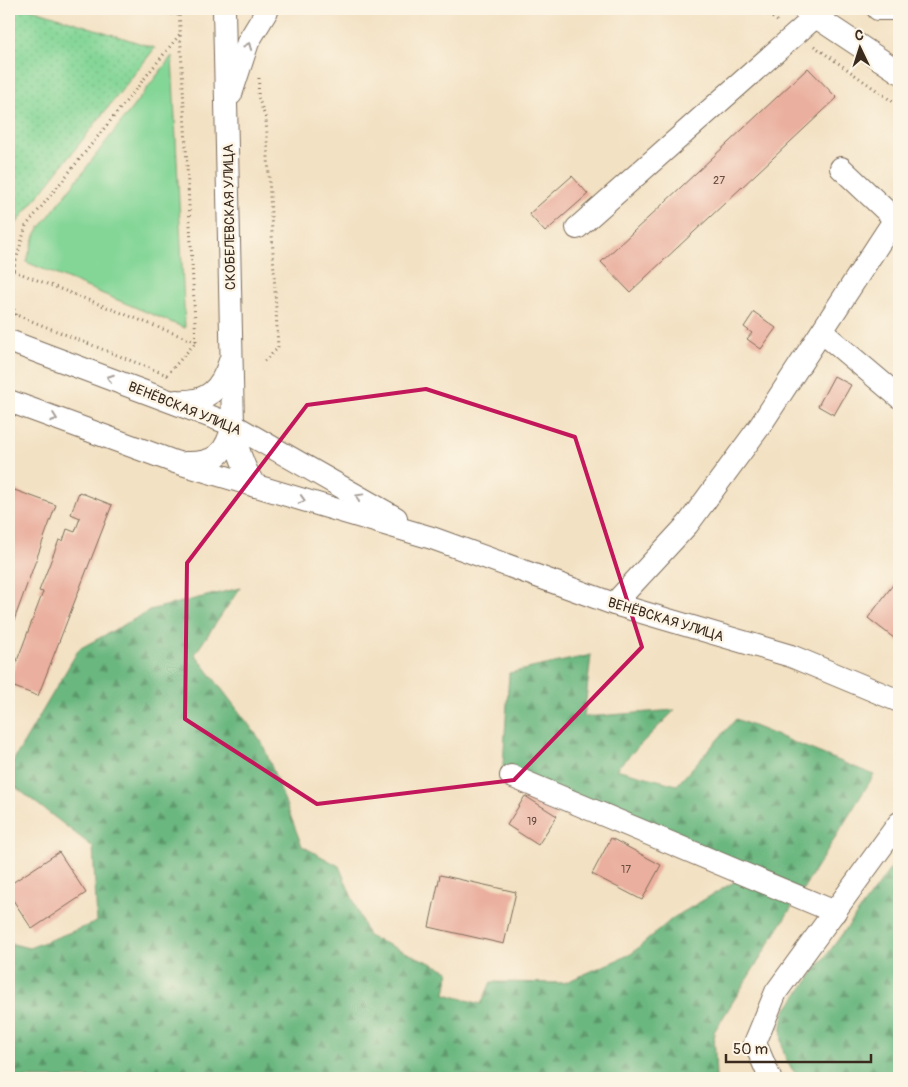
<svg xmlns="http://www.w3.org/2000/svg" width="908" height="1087" viewBox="0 0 908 1087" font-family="Pangolin,sans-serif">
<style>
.grass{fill:#84d697;stroke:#60805a}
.forest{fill:url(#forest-firs);stroke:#53704f}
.park{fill:url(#park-dots);stroke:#60805a}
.building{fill:#eaaf9e}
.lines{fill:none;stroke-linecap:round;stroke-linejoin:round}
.minor-casing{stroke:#7b6a58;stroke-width:24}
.path{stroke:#7b6a58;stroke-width:3;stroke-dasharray:1 4;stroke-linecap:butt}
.minor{stroke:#fff;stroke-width:22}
.oneway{stroke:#a79f9a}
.marked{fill:none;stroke:#c2185b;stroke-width:4;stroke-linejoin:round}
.labels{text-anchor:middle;stroke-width:5;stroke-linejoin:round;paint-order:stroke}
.number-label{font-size:11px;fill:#674b3e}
.street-label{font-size:14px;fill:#3b2a1e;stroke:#fcf5e5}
</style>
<defs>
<pattern id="forest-firs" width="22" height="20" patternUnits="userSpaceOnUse" patternTransform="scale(1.25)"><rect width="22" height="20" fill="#6bb780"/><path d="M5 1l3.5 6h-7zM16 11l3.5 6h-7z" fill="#599568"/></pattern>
<pattern id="park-dots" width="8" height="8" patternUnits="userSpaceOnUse" patternTransform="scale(1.25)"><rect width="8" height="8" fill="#84d697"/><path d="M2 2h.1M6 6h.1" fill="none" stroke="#73b882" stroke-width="1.8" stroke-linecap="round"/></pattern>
</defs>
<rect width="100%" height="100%" fill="#fcf5e5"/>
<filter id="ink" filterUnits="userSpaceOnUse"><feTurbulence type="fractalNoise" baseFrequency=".02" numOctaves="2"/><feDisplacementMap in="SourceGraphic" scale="10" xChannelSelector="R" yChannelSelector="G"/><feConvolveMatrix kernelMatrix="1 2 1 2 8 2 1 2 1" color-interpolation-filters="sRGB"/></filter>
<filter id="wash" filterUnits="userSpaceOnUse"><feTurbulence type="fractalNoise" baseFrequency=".0096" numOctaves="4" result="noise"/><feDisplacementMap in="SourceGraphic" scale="20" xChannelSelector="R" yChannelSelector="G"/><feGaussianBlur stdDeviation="1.12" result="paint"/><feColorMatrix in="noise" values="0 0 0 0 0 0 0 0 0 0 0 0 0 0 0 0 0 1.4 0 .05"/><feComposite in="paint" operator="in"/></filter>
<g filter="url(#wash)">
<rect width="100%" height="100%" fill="#f3e1c3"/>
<path class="grass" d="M172,56L185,328L26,262L36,233Z"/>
<g class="forest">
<path d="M240,588L195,654L262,742L302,846L339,866L368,936L449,971L445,994L481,1004L491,982L564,983L631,954L673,918L739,879L502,780L509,673L591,655L584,717L675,710L616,769L677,785L736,719L874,775L714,1032L716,1078H9V943L29,948L97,922L93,847L9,782V768L79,649L153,609Z"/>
<path d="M899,857V1078H801C780,1062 779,1038 784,1013Z"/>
</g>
<path class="park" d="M9,9H32L155,48L16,224L9,222Z"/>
<g id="blocks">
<g class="building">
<path d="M808,68L837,98L630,292L601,262Z"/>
<path d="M572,176L588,194L545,232L529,214Z"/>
<path d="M754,312L776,328L761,349L747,339L752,333L744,327Z"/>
<path d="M834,376L851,385L834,415L818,406Z"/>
<path d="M9,488L56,505L9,634Z"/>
<path d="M79,492L112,505L38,696L9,685V682L43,592L39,591L59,540L63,541L67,529L75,532L80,518L71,514Z"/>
<path d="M895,582L899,585V642L868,618Z"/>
<path d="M525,796L557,816L538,845L507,825Z"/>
<path d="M611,838L661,865L642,900L592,874Z"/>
<path d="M59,852L86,893L32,929L9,894V885Z"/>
<path d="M440,875L516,892L504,944L429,927Z"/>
</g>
</g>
</g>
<g filter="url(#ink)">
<use href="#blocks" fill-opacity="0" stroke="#7b6a58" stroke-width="1"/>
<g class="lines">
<defs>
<g id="minor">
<path d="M224,9L233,425C237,448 242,466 255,486"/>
<path d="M804,9L899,72"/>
<path d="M878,9H899"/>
<path d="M231,94L248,42L268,9"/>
<path d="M841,168L899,223"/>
<path d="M577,228L815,17"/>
<path d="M822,332L899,397"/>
<path d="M9,341L233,425L396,518"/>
<path d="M9,401L175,462L432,538L614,604L791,656L899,701"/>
<path d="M176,401C207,403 221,390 230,361"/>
<path d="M185,463C215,464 226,454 233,425"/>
<path d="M614,604L688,524L760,426L895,219"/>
<path d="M511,776L835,912"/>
<path d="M770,1078L755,1043L776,992L899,823"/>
</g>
</defs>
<use href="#minor" class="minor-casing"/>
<g class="path">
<path d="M142,9L179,15"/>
<path d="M760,9L780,23"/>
<path d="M814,46L899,106"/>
<path d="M259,78L258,97L266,119L278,348L262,363"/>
<path d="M9,269L196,342"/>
<path d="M13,270L26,226L180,34"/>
<path d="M9,295L16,315"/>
<path d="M9,312L167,375L196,342L179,9"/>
</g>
<use href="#minor" class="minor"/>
</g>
<defs><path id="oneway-chevron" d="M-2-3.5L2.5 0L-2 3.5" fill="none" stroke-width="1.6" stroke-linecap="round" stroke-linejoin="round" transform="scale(1.25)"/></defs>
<g class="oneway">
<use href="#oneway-chevron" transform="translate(248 46) rotate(-68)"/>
<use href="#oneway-chevron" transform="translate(110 378) rotate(-160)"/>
<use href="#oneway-chevron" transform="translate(54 418) rotate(20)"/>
<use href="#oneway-chevron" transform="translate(359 497) rotate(-151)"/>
<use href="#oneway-chevron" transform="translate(302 500) rotate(17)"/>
</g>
</g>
<path class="marked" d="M426,389L575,437L642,647L514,780L317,804L185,719L187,563L307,405Z"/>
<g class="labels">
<g class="number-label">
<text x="719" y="184">27</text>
<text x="532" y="825">19</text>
<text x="626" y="873">17</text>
</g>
<g class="street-label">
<text transform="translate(229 217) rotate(-91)" y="5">СКОБЕЛЕВСКАЯ УЛИЦА</text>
<text transform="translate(185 408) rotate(22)" y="5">ВЕНЁВСКАЯ УЛИЦА</text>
<text transform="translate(666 619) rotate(17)" y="5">ВЕНЁВСКАЯ УЛИЦА</text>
</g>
</g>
<rect width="908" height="1087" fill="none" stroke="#fcf5e5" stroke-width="30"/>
<g transform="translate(860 48) rotate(356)" stroke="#fcf5e5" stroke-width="4" paint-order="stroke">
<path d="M0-4L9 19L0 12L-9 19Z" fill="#3b2a1e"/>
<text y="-8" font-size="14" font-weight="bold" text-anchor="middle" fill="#3b2a1e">С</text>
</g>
<path d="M726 1054v8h145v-8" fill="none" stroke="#3b2a1e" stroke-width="2.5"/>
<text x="733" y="1054" font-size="15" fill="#3b2a1e" stroke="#fcf5e5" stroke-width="4" paint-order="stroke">50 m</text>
</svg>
